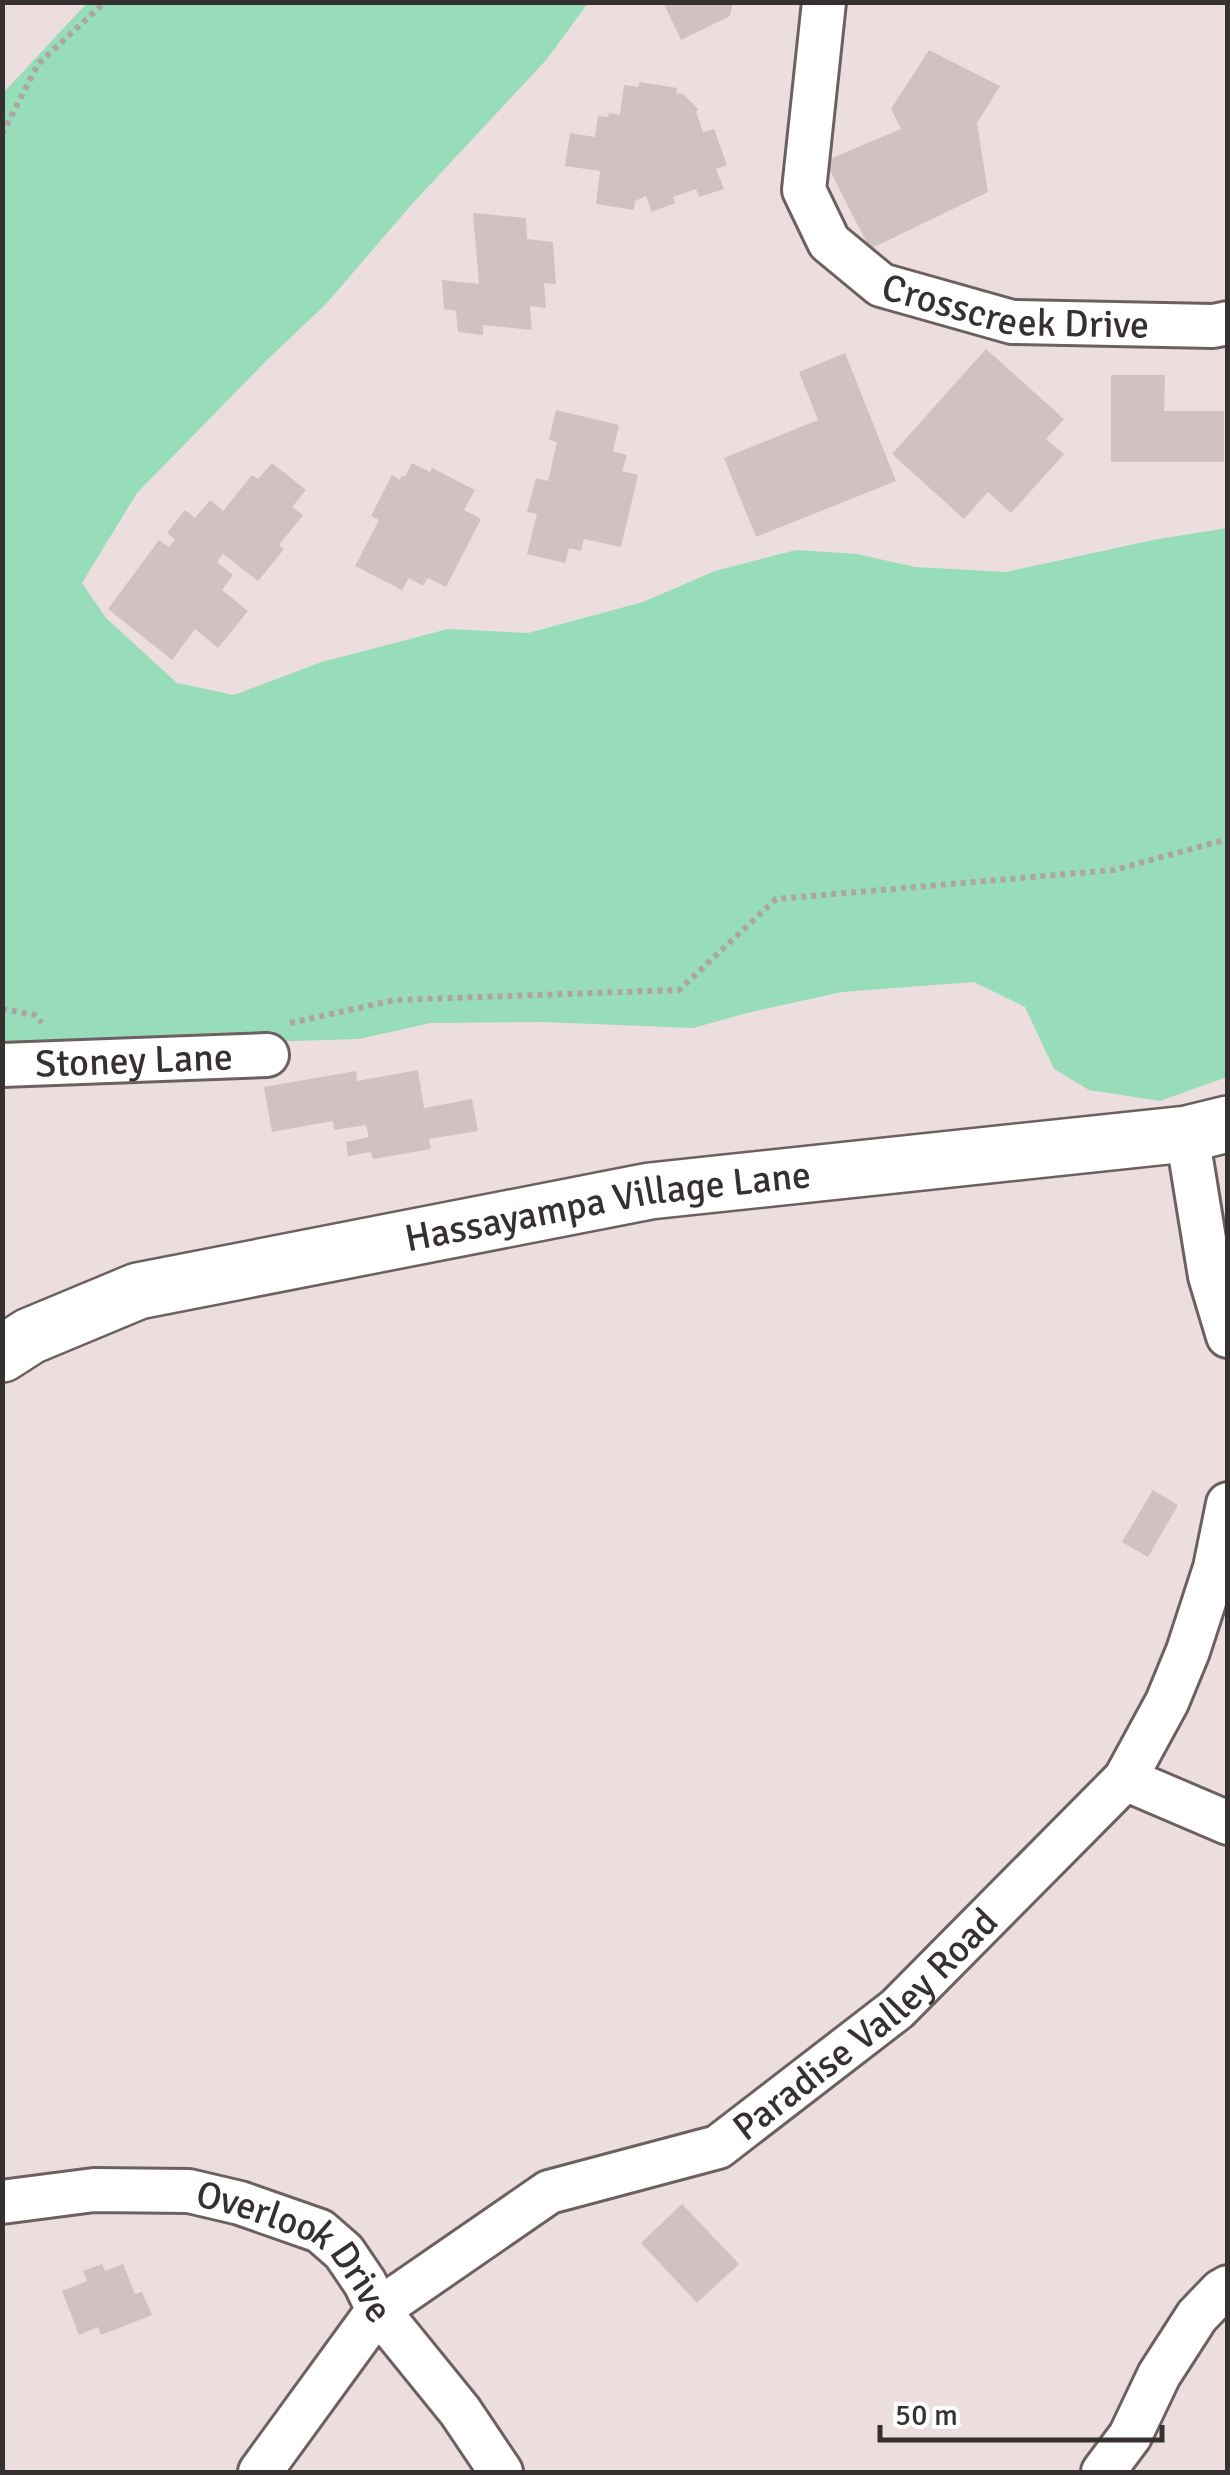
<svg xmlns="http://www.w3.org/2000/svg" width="1230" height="2475" viewBox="0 0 1230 2475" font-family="Signika,sans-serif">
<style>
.green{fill:#97ddb9}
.building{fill:#d0c2c3}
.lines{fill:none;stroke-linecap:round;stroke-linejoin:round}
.street-casing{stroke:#6c6060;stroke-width:48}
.secondary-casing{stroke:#6c6060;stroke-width:60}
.path{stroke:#afa4a4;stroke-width:6;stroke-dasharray:5 5;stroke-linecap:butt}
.street{stroke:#fff;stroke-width:42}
.secondary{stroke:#fff;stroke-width:55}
.labels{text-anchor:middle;stroke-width:8;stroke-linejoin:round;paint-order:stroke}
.street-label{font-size:38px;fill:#363031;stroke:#fff}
</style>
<rect width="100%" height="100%" fill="#ecdede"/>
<path class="green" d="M87,3H588L547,59L412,204L326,304L269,358L137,493L82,583L106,618L177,683L234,695L322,662L448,629L528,633L643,602L715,571L796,550L857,554L915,567L1006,572L1153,540L1227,528V1077L1160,1101L1089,1090L1054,1069L1025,1007L974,982L842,992L751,1012L693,1028L544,1022L431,1023L359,1039L3,1050V93Z"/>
<g class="building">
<path d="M663,2H733L730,16L681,40Z"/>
<path d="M929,50L1000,86L977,123L988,192L870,249L825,161L901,129L891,109Z"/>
<path d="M640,82L677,88L676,93L683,94L698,109L696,112L703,132L714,129L727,165L716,169L724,189L699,197L696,189L673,197L675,203L652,212L646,196L635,201L634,210L596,204L600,171L565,166L570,133L595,137L598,116L608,117L609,113L620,115L624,85L638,87Z"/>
<path d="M473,213L526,218L527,239L553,242L556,284L544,283L546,308L530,306L532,330L483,325V335L458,332L456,311L444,309L442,280L479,284Z"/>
<path d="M986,349L1064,419L1046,439L1064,454L1011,513L988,492L964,519L892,454Z"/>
<path d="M845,353L896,481L756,537L724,458L818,420L799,372Z"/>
<path d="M1111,375H1165L1164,411H1224V462H1111Z"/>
<path d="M556,410L619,425L613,451L627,455L622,471L638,475L621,547L584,539L581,551L569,548L565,563L527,554L537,514L527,512L536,478L548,481L557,442L549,440Z"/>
<path d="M272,463L306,490L292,507L303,515L279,545L284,549L258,581L223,554L217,562L233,575L222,590L248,611L218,648L195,629L172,660L108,609L159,540L169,547L175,539L167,533L185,510L195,518L210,500L223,511L252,475L258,479Z"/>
<path d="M412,463L430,472L432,468L475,490L464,510L481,519L446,587L428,578L423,586L409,578L402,590L355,566L379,520L371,516L392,475L400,480L402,475L405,477Z"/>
<path d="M418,1070L424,1108L472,1099L478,1131L429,1139L431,1149L373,1159L371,1152L348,1156L346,1142L369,1137L366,1125L334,1130L333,1121L272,1132L264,1087L356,1071L357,1081Z"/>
<path d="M1153,1490L1178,1505L1148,1557L1122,1542Z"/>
<path d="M682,2204L739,2264L697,2303L641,2243Z"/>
<path d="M102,2264L105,2271L123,2264L135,2294L142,2292L152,2315L101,2335L98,2327L79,2335L62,2291L87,2281L83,2271Z"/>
</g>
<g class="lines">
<defs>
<g id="street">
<path id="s1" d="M824,2L804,190L829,242L881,285L1012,322L1213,326L1228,323"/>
<path id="s2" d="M2,1065L267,1055"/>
<path d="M1187,1134L1210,1276L1228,1336"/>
<path d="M1125,1779L1228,1823"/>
<path id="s3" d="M2,2202L94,2190L189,2191L240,2203L320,2231L344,2252L365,2283L378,2310L460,2411L501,2472"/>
<path id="s4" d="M260,2472L378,2310L549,2192L718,2147L897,2009L1125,1779L1167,1702L1188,1651L1215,1568L1228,1504"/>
<path d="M1103,2472L1130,2436L1159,2375L1197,2316L1221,2291L1228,2287"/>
</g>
<g id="secondary">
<path id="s5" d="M2,1354L30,1336L138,1291L650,1191L1187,1134L1228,1124"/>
</g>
</defs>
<use href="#street" class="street-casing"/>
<use href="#secondary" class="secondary-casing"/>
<g class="path">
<path d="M2,134L38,64L105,2"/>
<path d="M2,1009L35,1015L42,1023"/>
<path d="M290,1023L395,1000L679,990L776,899L1114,870L1228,839"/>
</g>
<use href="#street" class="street"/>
<use href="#secondary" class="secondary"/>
</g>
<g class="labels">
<g class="street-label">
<text dy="13" stroke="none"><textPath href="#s1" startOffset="452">Crosscreek Drive</textPath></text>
<text dy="13" stroke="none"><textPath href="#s2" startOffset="132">Stoney Lane</textPath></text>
<text dy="13" stroke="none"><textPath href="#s5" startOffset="628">Hassayampa Village Lane</textPath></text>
<text dy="13" stroke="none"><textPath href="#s4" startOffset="775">Paradise Valley Road</textPath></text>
<text dy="13" stroke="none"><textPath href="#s3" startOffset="315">Overlook Drive</textPath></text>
</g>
</g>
<rect width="1230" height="2475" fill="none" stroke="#363031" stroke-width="10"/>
<path d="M880 2425v15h282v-15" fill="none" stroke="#363031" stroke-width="5"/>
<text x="895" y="2425" font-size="30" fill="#363031" stroke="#ffffff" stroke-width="8" paint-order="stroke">50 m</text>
</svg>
